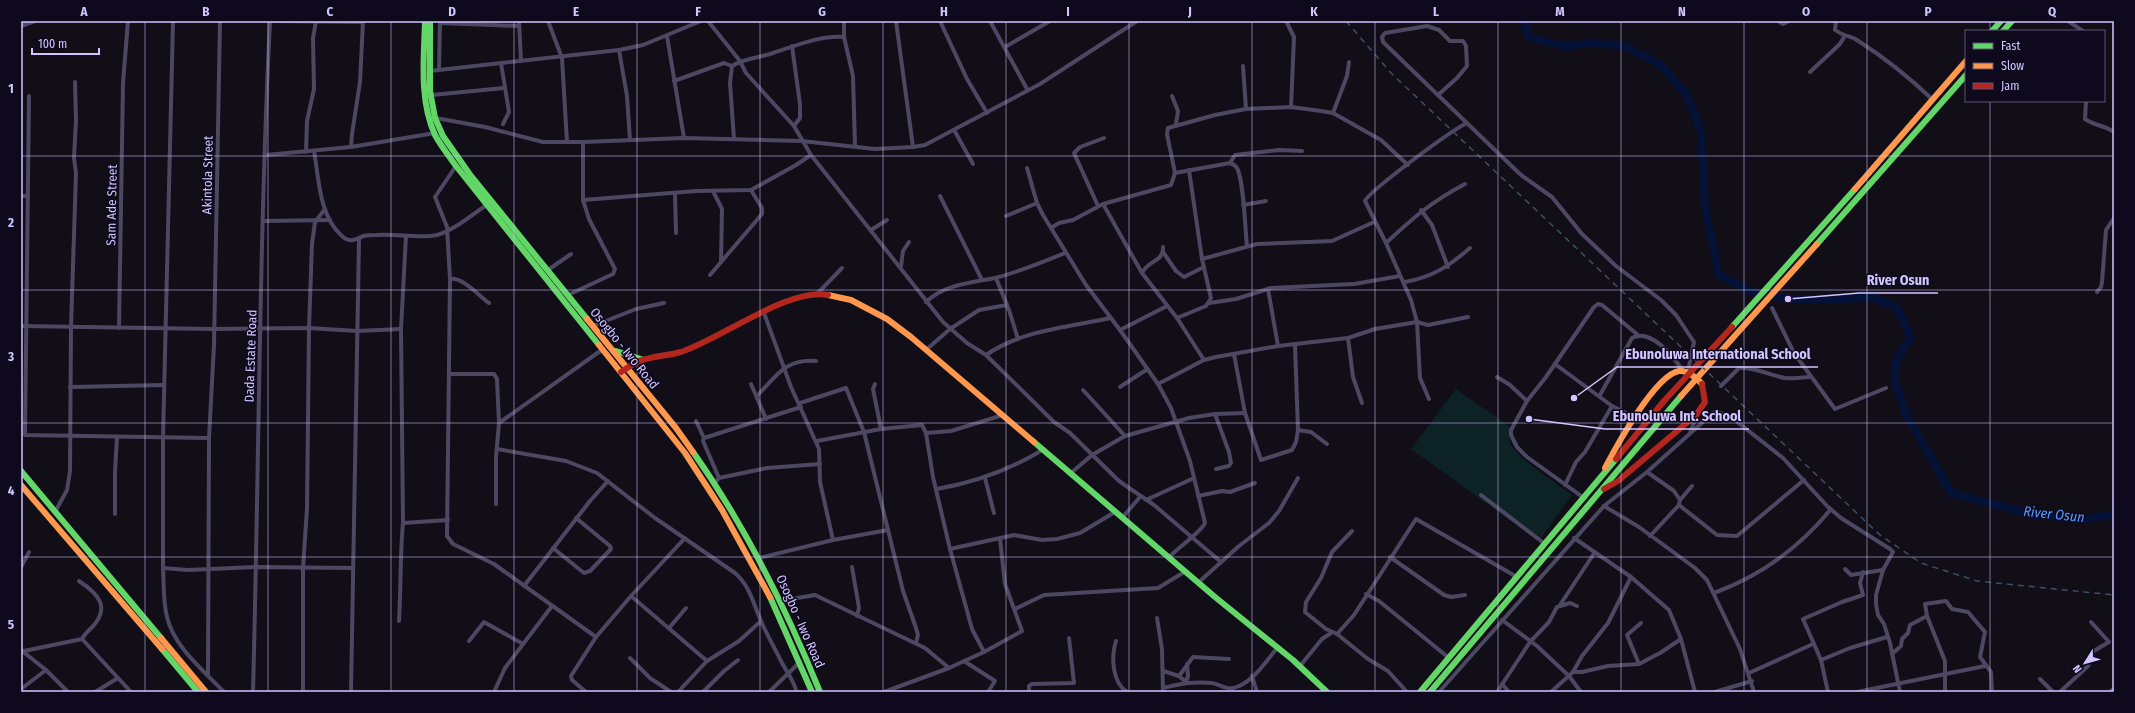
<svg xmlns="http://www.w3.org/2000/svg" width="2135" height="713" viewBox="0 0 2135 713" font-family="'Fira Sans Condensed',sans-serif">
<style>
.green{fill:#0d2225}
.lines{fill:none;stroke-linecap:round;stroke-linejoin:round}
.river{stroke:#051238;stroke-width:8}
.street{stroke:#4c4862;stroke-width:4}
.fast{stroke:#63d668;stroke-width:6}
.slow{stroke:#ff974d;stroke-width:6}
.jam{stroke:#b3261e;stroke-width:6}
.rail{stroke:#3f4f63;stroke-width:1.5;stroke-dasharray:6 5;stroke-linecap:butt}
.grid{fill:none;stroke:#d2c5ff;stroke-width:1;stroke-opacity:0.55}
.labels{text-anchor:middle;stroke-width:3;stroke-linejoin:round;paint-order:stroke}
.street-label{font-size:13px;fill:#d2c5ff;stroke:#0f091d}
.water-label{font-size:14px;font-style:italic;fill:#539cff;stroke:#0f091d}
.leader{fill:none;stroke:#d2c5ff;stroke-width:1.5}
.callout-dot{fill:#d2c5ff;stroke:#0f091d;stroke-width:1.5}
.callout-label{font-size:14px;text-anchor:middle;font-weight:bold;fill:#d2c5ff;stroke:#0f091d;stroke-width:3;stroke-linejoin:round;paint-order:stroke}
.neatline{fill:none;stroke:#d2c5ff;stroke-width:1.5}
.grid-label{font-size:13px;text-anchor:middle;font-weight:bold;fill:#d2c5ff}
</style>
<rect width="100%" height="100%" fill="#110e18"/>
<path class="green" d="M1456,389L1510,427C1509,433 1508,437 1510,443C1517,458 1557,484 1572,495L1539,541L1411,449Z"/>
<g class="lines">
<path class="river" d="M1524,21L1529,37L1563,46L1597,43L1624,46L1658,63L1685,92L1701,131L1705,207L1719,275L1750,291L1788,299L1831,300L1872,297L1897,308L1911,337L1897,358L1894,378L1905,412L1951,493L2035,515L2085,519L2114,514"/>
<g class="street">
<path d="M173,21L163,437V568L188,570L257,567L353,568"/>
<path d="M273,21L363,22"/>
<path d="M519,21L521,61"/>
<path d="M548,21L562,58L567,142"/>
<path d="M844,21V37L853,76L855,146"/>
<path d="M896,21L913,147"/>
<path d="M940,21L967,79L987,113"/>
<path d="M990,21L1027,89"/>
<path d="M1286,21L1294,37L1291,107"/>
<path d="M1778,21L1783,24L1789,21"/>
<path d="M1836,21L1835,30C1846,38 1850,35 1857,40C1885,58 1909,77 1933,100"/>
<path d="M2068,21L2083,31"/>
<path d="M440,23L519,26"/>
<path d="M21,26L35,21"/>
<path d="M667,36L684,138"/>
<path d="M792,46L800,104V118L794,126"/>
<path d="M1005,47L1050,21"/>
<path d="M619,50L627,96L630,140"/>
<path d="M501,63L509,112L503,124"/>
<path d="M1243,66L1246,109"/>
<path d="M439,70L440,21"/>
<path d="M430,71L619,50L643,45L701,21"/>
<path d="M1810,72L1840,44L1844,37"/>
<path d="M674,81L724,63L732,66"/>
<path d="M432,95L504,88"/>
<path d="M1438,95L1457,78L1467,66L1466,46L1463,41H1450L1439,30L1427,26L1385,33L1382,37L1383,42L1498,153L1521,175L1552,197L1582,234L1616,266L1661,300L1676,315L1694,342L1688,371"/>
<path d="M29,96L25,435L209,438"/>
<path d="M1172,96L1178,111L1176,124"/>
<path d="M2086,101L2085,119C2095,126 2104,125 2114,132"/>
<path d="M1333,113L1347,76L1349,62"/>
<path d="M436,118L485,127L543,142H583L684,138L802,141L875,149L913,147L925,145L1040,84L1137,21"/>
<path d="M954,130L973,164"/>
<path d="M734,139L730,83L732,66C744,58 759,58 773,53C795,46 820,35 844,37"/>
<path d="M351,147L352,134L360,82L363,21"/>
<path d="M314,151C319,179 319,216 342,236C351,244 355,239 364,236C368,235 373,235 376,235C396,233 418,239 437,235C455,230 472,214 487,205"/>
<path d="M306,152L307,121L314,89L313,38L316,21"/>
<path d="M266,155L351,147L435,133"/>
<path d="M811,155L943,322L967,343L986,355L1054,422L1070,433L1119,481L1154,505L1221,562"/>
<path d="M1230,163L1235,155L1279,150L1302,151"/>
<path d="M456,166L435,197L447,227L450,279L447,536L453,544L494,564L596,637"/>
<path d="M1027,168L1037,203L1043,215L1086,285L1120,330L1158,384L1171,408L1190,461L1205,523C1202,531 1178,548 1169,557"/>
<path d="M1175,173L1230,163C1233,164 1235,165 1237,168C1244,181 1245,229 1247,246"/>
<path d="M713,191L722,209L721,262"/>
<path d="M675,194L676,233"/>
<path d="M21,196H28"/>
<path d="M940,196L982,280"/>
<path d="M583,200L696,191L751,190L796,165L811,155L794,126L746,73L740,61L708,21"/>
<path d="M1103,204L1142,273L1177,318L1204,360"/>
<path d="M1243,205L1266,201"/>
<path d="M1098,206L1074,153L1080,147L1104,138"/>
<path d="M1421,210L1432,225L1448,267"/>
<path d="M1006,216L1037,203"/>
<path d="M264,221L330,220"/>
<path d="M1051,228L1059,223L1073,220L1103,204L1171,185L1175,173L1167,134L1168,128L1215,115L1246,109L1291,107L1321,111L1333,113L1381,140L1408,165"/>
<path d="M871,230L887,220"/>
<path d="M1386,243C1414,217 1431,202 1465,184"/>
<path d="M1163,252L1176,271L1184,277L1204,267"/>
<path d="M1202,259L1257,244L1332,241L1374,222"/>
<path d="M901,266L903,251L909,242"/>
<path d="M548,270L571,254"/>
<path d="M1142,273C1148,260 1164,262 1163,247"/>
<path d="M710,275L762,214V208L751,190"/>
<path d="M996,278L1009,310L1018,339"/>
<path d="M450,279C463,277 479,296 489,303"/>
<path d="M1405,282C1433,277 1449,266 1470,248"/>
<path d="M1268,289L1278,346"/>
<path d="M2097,292L2101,287L2102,282L2106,230L2114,218"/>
<path d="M818,293L842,268"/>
<path d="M568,295L613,274L615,269L589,219L583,200V142"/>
<path d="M926,302C945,284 971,283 995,278C1019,272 1043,262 1065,253"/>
<path d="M1209,303L1236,299L1271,288L1354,284L1400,276"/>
<path d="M1772,308L1794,353L1835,409L1886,388"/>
<path d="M764,313L791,387L819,449L820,482L833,540"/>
<path d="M1177,318L1206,306L1211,298L1202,259L1189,170"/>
<path d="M21,326L214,329L309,328L357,331L401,329"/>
<path d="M593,326L636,309L664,303"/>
<path d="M119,328L123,83L128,21"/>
<path d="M1120,330L1167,306"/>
<path d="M1348,338L1353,377L1362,403"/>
<path d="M926,350L950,329L979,310L1007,305"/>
<path d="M1234,354L1245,413L1261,460L1292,450L1296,442L1298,430L1295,345"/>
<path d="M986,355C1022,330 1069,327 1111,318"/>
<path d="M1555,364L1612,406L1626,413"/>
<path d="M450,374H494L497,379L499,423L496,457V504"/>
<path d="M1497,377L1510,385L1527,401"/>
<path d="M751,384L766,419"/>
<path d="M875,384L873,389L881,429"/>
<path d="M1158,384L1204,360L1216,357L1278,346L1348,338L1375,329L1417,322L1428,325L1468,317"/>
<path d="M1721,386L1739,368C1755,367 1769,375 1785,378C1792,379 1802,377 1810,377"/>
<path d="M70,387L164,385"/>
<path d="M1120,387L1146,370"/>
<path d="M1083,390L1125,436"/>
<path d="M1600,395L1632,338C1651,328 1673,356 1683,371"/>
<path d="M757,396C776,376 786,358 816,361"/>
<path d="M1429,399L1420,378L1417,322L1411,300L1386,243L1365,201C1369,191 1453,129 1467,123"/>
<path d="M800,403L846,388L864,432L903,591L915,625L918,635L916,643"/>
<path d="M1215,414L1229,452L1231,463L1229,466L1216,469"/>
<path d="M696,421L704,438L703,441L719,478"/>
<path d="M499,423L603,349"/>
<path d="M1298,430L1311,432L1327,444"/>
<path d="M926,433L951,431L1003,415"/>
<path d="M1690,433L1696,417"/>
<path d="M704,438L801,407"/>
<path d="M817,441L881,429L922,425L926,433L933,477L950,549L972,629L984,652"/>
<path d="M497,449L566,461L597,473L655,518L735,573C750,586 753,603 761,621C766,633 773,645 779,657C782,665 797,685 796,692"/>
<path d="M1647,472L1674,491L1680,500L1679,505L1650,536"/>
<path d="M1071,473L1092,455L1125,436L1189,418L1215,414L1245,413"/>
<path d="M985,478L994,513"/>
<path d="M715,483L719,478L767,468L820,464"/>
<path d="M1565,485L1576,462L1585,452L1612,406"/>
<path d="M937,489C976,482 1010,470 1044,449"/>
<path d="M1481,495L1545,544"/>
<path d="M1198,496L1222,491L1230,492L1255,483"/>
<path d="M1584,498L1527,457L1517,447L1511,435V430L1527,401L1546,377L1594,307L1598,304L1602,305L1638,335"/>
<path d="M1146,500L1194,478"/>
<path d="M1680,500L1692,486"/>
<path d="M1679,505L1717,535L1737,536L1804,480"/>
<path d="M1604,506L1639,527L1695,568L1707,580L1740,649L1754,692"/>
<path d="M55,512L67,490L70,471L71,327L76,173L74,158L76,120L75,82"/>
<path d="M115,514V472L117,437"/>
<path d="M1122,518L1140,497"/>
<path d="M403,523L448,520"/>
<path d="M1352,531L1332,552L1321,578L1306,602L1305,612L1326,629L1337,634L1368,659L1388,671L1407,692"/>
<path d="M1574,538L1631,577L1669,610L1681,639L1695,692"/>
<path d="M553,548L584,573L590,571L611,549L610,546L576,518"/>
<path d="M950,549L1014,535L1042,540L1057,539L1080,533L1115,512"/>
<path d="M1390,557L1444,595L1451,597L1465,595"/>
<path d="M759,558L833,540L888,530"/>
<path d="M21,567L29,552"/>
<path d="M852,567L859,608L857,616"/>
<path d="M163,568C164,583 163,602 167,617C174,647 203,670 224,692"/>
<path d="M1845,569L1851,575L1883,570L1876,595V604L1878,615L1884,624L1890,643L1900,692"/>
<path d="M79,581C97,593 110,606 94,625C90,630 85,633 82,639"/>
<path d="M1199,582L1239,546L1269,523L1279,511L1298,478"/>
<path d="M524,586L590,501L608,481"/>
<path d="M1714,593C1760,576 1800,547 1831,509"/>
<path d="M1366,594L1379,601L1449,658"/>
<path d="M631,596L707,661"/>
<path d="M780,601L815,595L925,648L949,668"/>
<path d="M1560,605L1595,552"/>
<path d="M1015,609L1044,595L1158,588L1186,571"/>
<path d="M1157,618L1162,649L1163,692"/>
<path d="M1502,620L1537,646L1569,676L1581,692"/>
<path d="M399,621C401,588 400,555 403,523L401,329L406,236"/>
<path d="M669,628L686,608"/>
<path d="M1337,634L1354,615L1416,519L1517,577"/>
<path d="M469,641L484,622L523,644"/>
<path d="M1116,641C1111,657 1112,682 1127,692"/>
<path d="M21,650L46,670L68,692"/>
<path d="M24,651L82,639L131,692"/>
<path d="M1892,654L1901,646L1902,639L1908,633L1910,625L1927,616"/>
<path d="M630,658L650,678L671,692"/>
<path d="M1821,660L1850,648L1887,637"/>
<path d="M964,661L995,681L988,692"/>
<path d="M1639,664L1627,635L1641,623"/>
<path d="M1300,666L1322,639L1331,633"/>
<path d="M1163,671L1179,676L1186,682L1188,676L1187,664"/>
<path d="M1573,672H1582L1608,666L1639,664L1660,653L1681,639"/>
<path d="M1749,673L1813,644"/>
<path d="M208,675L209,438L214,345L220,21"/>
<path d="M1179,676L1193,657L1229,659"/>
<path d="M1252,676L1257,692"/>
<path d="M2040,679L2053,692"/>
<path d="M1502,684L1509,692"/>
<path d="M1163,688C1181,684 1193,681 1212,683C1219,684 1226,690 1233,688C1252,684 1266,661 1278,647"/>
<path d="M21,689L46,670"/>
<path d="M95,692L118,678"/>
<path d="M253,692C259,468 259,244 270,21"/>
<path d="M303,692V568L307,509L309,328L312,244L315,222L325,209"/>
<path d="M351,692L359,240"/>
<path d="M494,692L505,668L552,606"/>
<path d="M586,692L572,680L571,676L596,637L631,596L685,538"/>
<path d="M678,692L707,661L739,641L761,621"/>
<path d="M703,692L724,671L738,660"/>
<path d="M769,692L800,662"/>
<path d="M884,692L949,668L984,652L1022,631L1005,584L1000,539"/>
<path d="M1029,692V686L1032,684L1074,683L1069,638"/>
<path d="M1439,692L1604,506L1647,472L1713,413L1717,412L1731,417L1783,458L1828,507L1841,518L1890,549L1893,552L1883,570"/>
<path d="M1497,692L1530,642L1549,622L1557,607L1570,603L1577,606"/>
<path d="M1551,692L1573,672L1582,656L1608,623L1631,577"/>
<path d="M1715,692L1752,681"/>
<path d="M1828,692L1821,660L1803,619L1842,602L1863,595L1860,583L1863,572"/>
<path d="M1857,692L1985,666"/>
<path d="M1945,692V661L1927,616L1925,604L1946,601L1952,609L1968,612L1985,632L1980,657L1991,672L1992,692"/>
<path d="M2060,692L2088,666L2092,652L2109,642L2091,622"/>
<path d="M2110,692L2114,688"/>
</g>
<g class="fast">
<path d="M425,21C424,58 419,100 435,135C441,146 449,156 456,166L599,345"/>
<path d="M430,21V91L435,118L443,136L471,176L587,319"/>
<path d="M1992,31L2001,21"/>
<path d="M2003,31L2012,21"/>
<path d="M1817,244L1966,75"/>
<path d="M1732,327L1855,189"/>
<path d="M616,351L641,359"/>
<path d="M1034,442L1215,597L1293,660L1327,692"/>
<path d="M693,452C746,527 786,608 820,692"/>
<path d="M21,471L161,638"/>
<path d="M770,597L812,692"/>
<path d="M162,649L198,692"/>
<path d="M1420,692L1616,459"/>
<path d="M1430,692L1681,396"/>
</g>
<g class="slow">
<path d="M1855,189L1966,61"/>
<path d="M828,295L851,300L887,319L911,337L1034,442"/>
<path d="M587,319L676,428L693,452"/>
<path d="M599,345L685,453L722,510L770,597"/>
<path d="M1681,396L1817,244"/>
<path d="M1605,468C1616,447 1655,375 1679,371C1687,370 1697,378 1702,384"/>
<path d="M21,485L162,649"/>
<path d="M161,638L206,692"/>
</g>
<g class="jam">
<path d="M621,372C626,369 631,365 637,362C650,356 667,356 681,352C721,339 789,287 828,295"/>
<path d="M1616,459L1664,401L1732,327"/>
<path d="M1604,489L1618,481L1696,415L1705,402L1702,384"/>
</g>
<path class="rail" d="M1346,21L1391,73L1880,535L1921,563L1977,581L2114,595"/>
</g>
<path class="grid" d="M145,21V692M268,21V692M391,21V692M514,21V692M637,21V692M760,21V692M883,21V692M1006,21V692M1129,21V692M1252,21V692M1375,21V692M1498,21V692M1621,21V692M1744,21V692M1867,21V692M1990,21V31M1990,101V692M21,156H2114M21,290H2114M21,423H2114M21,557H2114"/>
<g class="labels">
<g class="street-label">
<text transform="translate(207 175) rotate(-89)" y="5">Akintola Street</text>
<text transform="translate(111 205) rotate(-89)" y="5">Sam Ade Street</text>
<text transform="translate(625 348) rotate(51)" y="5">Osogbo - Iwo Road</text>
<text transform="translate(250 356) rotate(-88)" y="5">Dada Estate Road</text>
<text transform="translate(801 621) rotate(66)" y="5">Osogbo - Iwo Road</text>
</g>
<g class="water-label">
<text transform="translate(2054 514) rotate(6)" y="5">River Osun</text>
</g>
</g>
<path class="leader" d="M1788 299L1859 293H1938M1574 398L1617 367H1818M1529 419L1605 429H1749"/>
<g class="callout-dot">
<circle cx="1788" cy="299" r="4"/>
<circle cx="1574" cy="398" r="4"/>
<circle cx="1529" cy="419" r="4"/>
</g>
<g class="callout-label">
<text x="1898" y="285">River Osun</text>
<text x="1718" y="359">Ebunoluwa International School</text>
<text x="1677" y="421">Ebunoluwa Int. School</text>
</g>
<rect width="2135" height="713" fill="none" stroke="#0f091d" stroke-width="44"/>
<rect x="1965" y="30" width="140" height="72" fill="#0f091d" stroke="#5d5477"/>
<rect x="1973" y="43" width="20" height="6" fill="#63d668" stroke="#5d5477"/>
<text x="2001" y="50" font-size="12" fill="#d2c5ff">Fast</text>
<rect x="1973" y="63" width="20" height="6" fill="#ff974d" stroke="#5d5477"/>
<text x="2001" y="70" font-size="12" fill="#d2c5ff">Slow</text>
<rect x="1973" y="83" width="20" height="6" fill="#b3261e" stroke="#5d5477"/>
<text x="2001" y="90" font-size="12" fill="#d2c5ff">Jam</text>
<g transform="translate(2085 663) rotate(233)" stroke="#0f091d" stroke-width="3" paint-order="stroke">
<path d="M0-3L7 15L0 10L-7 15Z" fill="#d2c5ff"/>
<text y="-6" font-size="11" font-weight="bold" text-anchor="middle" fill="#d2c5ff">N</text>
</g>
<path d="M32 48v6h67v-6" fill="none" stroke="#d2c5ff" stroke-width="2"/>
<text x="38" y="48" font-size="12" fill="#d2c5ff" stroke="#0f091d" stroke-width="3" paint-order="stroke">100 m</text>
<rect x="22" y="22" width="2091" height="669" class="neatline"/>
<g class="grid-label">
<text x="84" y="16">A</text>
<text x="206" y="16">B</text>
<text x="330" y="16">C</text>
<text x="452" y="16">D</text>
<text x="576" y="16">E</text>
<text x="698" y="16">F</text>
<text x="822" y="16">G</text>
<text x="944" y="16">H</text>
<text x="1068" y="16">I</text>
<text x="1190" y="16">J</text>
<text x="1314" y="16">K</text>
<text x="1436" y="16">L</text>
<text x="1560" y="16">M</text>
<text x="1682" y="16">N</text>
<text x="1806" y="16">O</text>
<text x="1928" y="16">P</text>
<text x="2052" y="16">Q</text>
<text x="11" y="93">1</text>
<text x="11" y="227">2</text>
<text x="11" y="361">3</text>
<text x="11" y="495">4</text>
<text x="11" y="629">5</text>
</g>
</svg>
